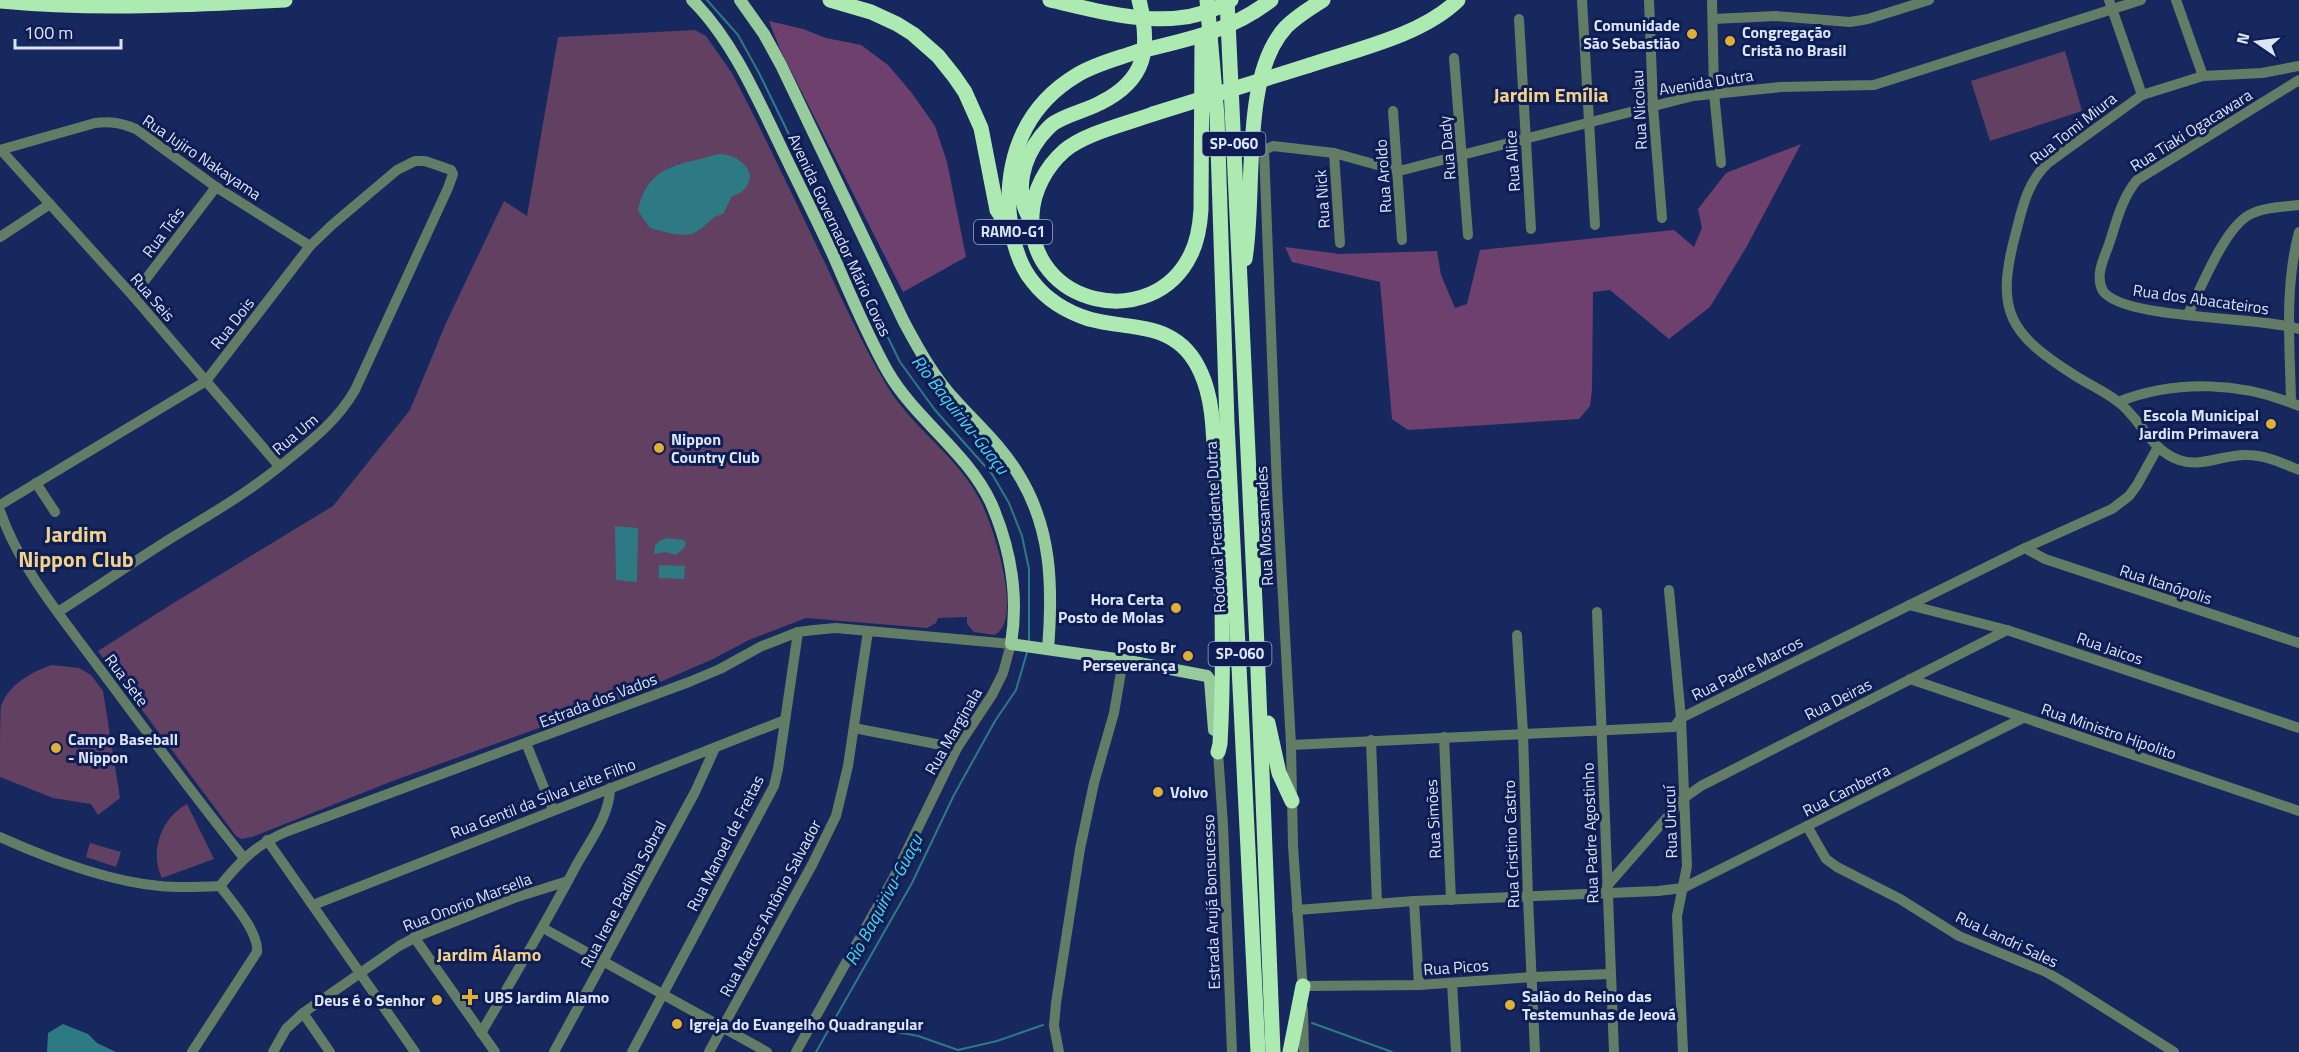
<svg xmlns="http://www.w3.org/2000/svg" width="2299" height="1052" viewBox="0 0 2299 1052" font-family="'Titillium Web',sans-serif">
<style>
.green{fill:#614061}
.forest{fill:#6e406e}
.water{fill:#2e7a84}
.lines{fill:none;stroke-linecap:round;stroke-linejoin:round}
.stream{stroke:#2e7a84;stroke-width:2}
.minor{stroke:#637c65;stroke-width:10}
.major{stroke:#97cb9c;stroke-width:12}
.highway{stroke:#aceab1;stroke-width:15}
.highway-bridge{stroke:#aceab1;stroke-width:15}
.poi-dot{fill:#dfb034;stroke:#0e1d53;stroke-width:2}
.labels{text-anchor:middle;stroke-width:6;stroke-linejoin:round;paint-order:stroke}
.shield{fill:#0e1d53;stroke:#9ea8c7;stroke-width:1.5}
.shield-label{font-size:15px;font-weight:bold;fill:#dbe4f9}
.poi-label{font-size:16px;font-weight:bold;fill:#dbe4f9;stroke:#0e1d53;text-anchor:start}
.street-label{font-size:16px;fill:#dbe4f9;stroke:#0e1d53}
.water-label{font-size:18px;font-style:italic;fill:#47daed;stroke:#0e1d53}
.neighbourhood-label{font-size:18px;font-weight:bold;fill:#f2d288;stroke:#0e1d53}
.quarter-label{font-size:20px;font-weight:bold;fill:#f2d288;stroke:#0e1d53}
.district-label{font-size:22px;font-weight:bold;fill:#f2d288;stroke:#0e1d53}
</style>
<rect width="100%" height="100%" fill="#17285f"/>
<g class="green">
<path d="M695,30L706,36L732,73C765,136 795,201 826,265C845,306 864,347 887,386C913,429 959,457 981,502C993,526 1024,619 995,635L974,632L967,624V617L938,618L936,623L927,628L806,618L749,640L711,660L630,695L390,782L252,837L241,839L236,836L98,651L172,604L333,506L410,410L446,323L504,201L527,216L558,37Z"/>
<path d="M2065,51L2082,111L1990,141L1971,81Z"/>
<path d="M52,665L79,668L91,675L103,691L120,798L98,815L91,804L53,798L0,777C0,762 0,717 1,706C9,684 31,672 52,665Z"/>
<path d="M187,804L214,859L162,878C149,852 161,818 187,804Z"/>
<path d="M90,843L121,852L116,867L86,857Z"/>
</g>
<g class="forest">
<path d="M769,21L803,29L826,38L861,45L888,65L911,92L935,126L947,162L966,257L903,292L780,49Z"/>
<path d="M1801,144L1747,246L1710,307L1669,339L1610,290L1593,292L1592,390L1590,406L1579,419L1408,430L1392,419L1380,282L1292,262L1285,247L1340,254L1437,251L1441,275L1455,308L1467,304L1480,250L1674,230L1694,247L1702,228L1698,209L1726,173Z"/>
</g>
<g class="water">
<path d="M718,154C732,154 744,160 750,174C750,185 743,194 732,196L723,214C711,216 705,228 694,233C682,238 662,231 650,228L638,211C648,163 680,166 718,154Z"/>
<path d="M615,526L638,528L637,582L616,580Z"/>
<path d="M668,538L684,540L686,543L684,548L676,555L665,552L654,554L655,546L659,541Z"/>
<path d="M659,565L685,566L684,579L659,578Z"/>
<path d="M63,1024L88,1034L97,1043L116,1052H47L48,1033Z"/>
</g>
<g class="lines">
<g class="stream">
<path d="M707,0L738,35L759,73L900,362L935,410L992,474L1009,503L1022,536L1029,569V641"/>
<path d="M834,1020L918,1036L958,1050L997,1041L1043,1025"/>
<path d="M1312,1023L1392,1052"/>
<path d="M816,1052L912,883L954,795L995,721L1016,690L1028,649"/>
</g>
<g class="minor">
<path d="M1582,0L1595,225"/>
<path d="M1649,0L1653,106L1662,218"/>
<path d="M1712,0L1714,93L1721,163"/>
<path d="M2109,0L2142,95"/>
<path d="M2176,0L2203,76"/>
<path d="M1519,19L1531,229"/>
<path d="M1713,19L1776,16L1850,22L1868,19L1929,0"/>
<path d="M1454,58L1468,235"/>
<path d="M2299,66L2262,73L2203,76L2142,95L2048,163C2027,182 2022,209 2015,236C1995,312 2010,334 2074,375C2088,384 2104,391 2117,401C2140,417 2150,450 2179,460C2201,468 2224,454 2247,455C2265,455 2282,463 2299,470"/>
<path d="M2299,80L2137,180C2121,199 2116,224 2108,247C2103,260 2095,277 2103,291C2123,320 2261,316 2299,329"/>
<path d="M1393,111L1402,240"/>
<path d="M0,150L95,123C111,121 121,123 136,129L216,187L310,246"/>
<path d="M1,150L133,296L279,466"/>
<path d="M1334,153L1340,243"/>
<path d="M0,237L50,204"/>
<path d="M133,296L216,187"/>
<path d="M2188,314C2201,288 2224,229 2249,215C2264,207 2282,207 2299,205"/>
<path d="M2118,402C2176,379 2243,382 2299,406"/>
<path d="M2291,402C2290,346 2284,288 2299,232"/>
<path d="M36,483L55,512"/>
<path d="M0,505L206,381L310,246L333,224L397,170L415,161H425L451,170L453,174L448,188L355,390C336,423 308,443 279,467C243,496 204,518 165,542C129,565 94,589 58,612"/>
<path d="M0,511C20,569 64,620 100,669C147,732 194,796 244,858"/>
<path d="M2025,548L2045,559L2299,643"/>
<path d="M1669,590L1681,718L1687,866L1677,916L1683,1052"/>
<path d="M1909,605L2007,630L2299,728"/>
<path d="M1597,612L1614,1052"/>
<path d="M1517,635L1523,733L1528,898L1535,1052"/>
<path d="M1910,679L2299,811"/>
<path d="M854,728L957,748"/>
<path d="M1444,737L1451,900"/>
<path d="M1371,740L1377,904"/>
<path d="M526,743L553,810"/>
<path d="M1291,745L1674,727L1681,718L2025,548L2112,509L2129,496L2137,485L2158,447"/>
<path d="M1218,752L1223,825L1232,1052"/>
<path d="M1807,826L1826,859L1837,867L1900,899L1959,936L2046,972L2065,983L2174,1052"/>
<path d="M0,837C49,859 106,881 160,886C180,888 200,887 220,886"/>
<path d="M267,840L415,1052"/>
<path d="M220,886C241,860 257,844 288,831L689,682L720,669L762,646L798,632L814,630L836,628L1011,644L1003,673L992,695L957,748L894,877L796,1052"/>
<path d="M1607,886L1684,798L1701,786L2007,630"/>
<path d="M1414,901L1419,985"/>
<path d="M313,905L785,720"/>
<path d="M1297,910L1414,901L1658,891L1683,888L2023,718"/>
<path d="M543,928L767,1052"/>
<path d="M414,937L495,1052"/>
<path d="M1452,983L1456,1052"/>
<path d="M1303,986L1419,985L1533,977L1610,974"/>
<path d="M1303,991L1293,846L1291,745L1277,487L1264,150L1273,146L1334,153L1399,171L1693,96L1781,87L1874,85L2141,0"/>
<path d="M1303,1009L1304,1052"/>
<path d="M303,1013L330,1052"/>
<path d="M481,1033C514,977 547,921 577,864C590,841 610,815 610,788"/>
<path d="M192,1052L257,952C259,932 232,902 220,886"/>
<path d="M273,1052L286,1029L303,1013L399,946L418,936L514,898L568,881"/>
<path d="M554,1052L695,792L715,748"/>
<path d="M632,1052L774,786L778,769L798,632"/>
<path d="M709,1052L812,865L836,816L848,766L868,631"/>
<path d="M1059,1052L1054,1026L1056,1003L1080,849L1094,783L1114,713L1123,660"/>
</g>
<g class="major">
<path d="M692,0C730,37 756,95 779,143C797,181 816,218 834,257C851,296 867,335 888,372C916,420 967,452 991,503C1011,549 1019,595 1011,644L1123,660L1207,676L1210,680L1214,730"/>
<path d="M740,0L764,34L781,65L904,322C919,350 935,379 957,402C978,425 1001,446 1017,472C1052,527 1053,586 1048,649"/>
</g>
<g class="highway">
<path d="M830,0L871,12L897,24L913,34L938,56L954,76L965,92L981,128L997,210L1010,230"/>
<path d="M1207,0L1217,116L1227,423L1258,1052"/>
<path d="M1227,0L1257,646L1273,1052"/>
<path d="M0,1C95,10 190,5 285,0"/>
<path d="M1136,52C1116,59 1095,64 1077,75C1027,105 1007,153 1009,210C1011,234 1017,263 1033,282C1047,300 1067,312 1089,319C1133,331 1178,320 1201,373C1215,404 1213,442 1216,476C1222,565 1225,654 1220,744L1218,752"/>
<path d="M1310,65C1358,49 1422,35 1458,0"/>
<path d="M1153,114C1126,124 1085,133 1064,151C1046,167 1033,191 1032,215C1027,306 1153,334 1191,254C1198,240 1200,225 1201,210L1202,42"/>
<path d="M1029,217C1014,190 1023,159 1041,136C1045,132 1049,126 1054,123C1068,114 1085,111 1100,103C1147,80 1151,47 1139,0"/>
<path d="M1245,259C1256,195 1240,76 1286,27C1297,16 1310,8 1323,0"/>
<path d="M1268,723L1279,773L1292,801"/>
<path d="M1290,1052L1303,986"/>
</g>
<g class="highway-bridge">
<path d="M1050,0C1107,13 1178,35 1231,0"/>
<path d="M1136,52C1185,40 1230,32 1271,0"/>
<path d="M1153,114L1310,65"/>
</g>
</g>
<g class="poi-dot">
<circle cx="1692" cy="34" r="6"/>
<circle cx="1730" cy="41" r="6"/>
<circle cx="2271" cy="424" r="6"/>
<circle cx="659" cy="448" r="6"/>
<circle cx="1176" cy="608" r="6"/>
<circle cx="1188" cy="656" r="6"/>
<circle cx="56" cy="748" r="6"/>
<circle cx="1158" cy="792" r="6"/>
<path d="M467 988h6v6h6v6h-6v6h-6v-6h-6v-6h6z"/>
<circle cx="437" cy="1000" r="6"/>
<circle cx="1510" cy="1005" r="6"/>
<circle cx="677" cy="1024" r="6"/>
</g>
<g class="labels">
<g class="shield">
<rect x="1202.5" y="132" width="63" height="24" rx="4.5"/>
<rect x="974" y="220" width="78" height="24" rx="4.5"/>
<rect x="1208.5" y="642" width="63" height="24" rx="4.5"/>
</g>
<g class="shield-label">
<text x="1234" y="149">SP-060</text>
<text x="1013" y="237">RAMO-G1</text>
<text x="1240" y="659">SP-060</text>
</g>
<g class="poi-label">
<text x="1680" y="31" text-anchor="end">Comunidade<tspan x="1680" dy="18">São Sebastião</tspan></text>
<text x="1742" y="38">Congregação<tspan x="1742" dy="18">Cristã no Brasil</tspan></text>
<text x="2259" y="421" text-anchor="end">Escola Municipal<tspan x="2259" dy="18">Jardim Primavera</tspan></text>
<text x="671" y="445">Nippon<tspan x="671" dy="18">Country Club</tspan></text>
<text x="1164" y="605" text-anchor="end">Hora Certa<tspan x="1164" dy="18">Posto de Molas</tspan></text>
<text x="1176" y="653" text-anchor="end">Posto Br<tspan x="1176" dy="18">Perseverança</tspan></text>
<text x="68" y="745">Campo Baseball<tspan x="68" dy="18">- Nippon</tspan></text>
<text x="1170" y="798">Volvo</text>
<text x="1522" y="1002">Salão do Reino das<tspan x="1522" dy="18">Testemunhas de Jeová</tspan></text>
<text x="484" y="1003">UBS Jardim Alamo</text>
<text x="425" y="1006" text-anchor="end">Deus é o Senhor</text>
<text x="689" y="1030">Igreja do Evangelho Quadrangular</text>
</g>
<g class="street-label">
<text transform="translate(1706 82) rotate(-9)" y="6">Avenida Dutra</text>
<text transform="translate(1639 110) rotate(-93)" y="6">Rua Nicolau</text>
<text transform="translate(2073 128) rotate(-38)" y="6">Rua Tomi Miura</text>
<text transform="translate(2191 130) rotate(-32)" y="6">Rua Tiaki Ogacawara</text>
<text transform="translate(1447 148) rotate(-95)" y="6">Rua Dady</text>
<text transform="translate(202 157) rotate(34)" y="6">Rua Jujiro Nakayama</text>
<text transform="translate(1512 161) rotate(-94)" y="6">Rua Alice</text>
<text transform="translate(1383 176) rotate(-94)" y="6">Rua Aroldo</text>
<text transform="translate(1322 199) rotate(-94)" y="6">Rua Nick</text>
<text transform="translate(163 232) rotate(-53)" y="6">Rua Três</text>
<text transform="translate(840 235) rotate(65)" y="6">Avenida Governador Mário Covas</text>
<text transform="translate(153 297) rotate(49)" y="6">Rua Seis</text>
<text transform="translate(2201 299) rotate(8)" y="6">Rua dos Abacateiros</text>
<text transform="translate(232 323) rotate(-52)" y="6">Rua Dois</text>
<text transform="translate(295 434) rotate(-40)" y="6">Rua Um</text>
<text transform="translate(1264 526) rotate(-93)" y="6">Rua Mossamedes</text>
<text transform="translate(1215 527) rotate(-93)" y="6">Rodovia Presidente Dutra</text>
<text transform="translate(2166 584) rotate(18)" y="6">Rua Itanópolis</text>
<text transform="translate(2110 648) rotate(19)" y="6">Rua Jaicos</text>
<text transform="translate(1747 668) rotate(-27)" y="6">Rua Padre Marcos</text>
<text transform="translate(127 680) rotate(53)" y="6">Rua Sete</text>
<text transform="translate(1838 699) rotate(-27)" y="6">Rua Deiras</text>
<text transform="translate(598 700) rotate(-21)" y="6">Estrada dos Vados</text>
<text transform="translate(953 731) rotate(-60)" y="6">Rua Marginala</text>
<text transform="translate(2109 731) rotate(19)" y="6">Rua Ministro Hipolito</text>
<text transform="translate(1846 790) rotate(-27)" y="6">Rua Camberra</text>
<text transform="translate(543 798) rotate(-21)" y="6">Rua Gentil da Silva Leite Filho</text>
<text transform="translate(1433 819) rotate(-93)" y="6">Rua Simões</text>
<text transform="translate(1670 822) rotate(-92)" y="6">Rua Urucuí</text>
<text transform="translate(1590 833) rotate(-92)" y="6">Rua Padre Agostinho</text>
<text transform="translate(725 843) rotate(-63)" y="6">Rua Manoel de Freitas</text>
<text transform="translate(1511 844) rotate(-92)" y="6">Rua Cristino Castro</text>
<text transform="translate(623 894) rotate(-62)" y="6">Rua Irene Padilha Sobral</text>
<text transform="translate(467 902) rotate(-21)" y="6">Rua Onorio Marsella</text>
<text transform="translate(1211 902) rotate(-92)" y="6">Estrada Arujá Bonsucesso</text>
<text transform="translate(770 908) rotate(-62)" y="6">Rua Marcos Antônio Salvador</text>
<text transform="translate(2007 939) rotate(25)" y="6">Rua Landri Sales</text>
<text transform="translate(1456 967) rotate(-4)" y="6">Rua Picos</text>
</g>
<g class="water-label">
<text transform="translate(960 415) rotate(52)" y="6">Rio Baquirivu-Guaçu</text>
<text transform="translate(884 900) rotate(-62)" y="6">Rio Baquirivu-Guaçu</text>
</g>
<g class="neighbourhood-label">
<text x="489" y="961">Jardim Álamo</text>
</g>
<g class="quarter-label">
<text x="1551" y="102">Jardim Emília</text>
</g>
<g class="district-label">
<text x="76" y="542">Jardim<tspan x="76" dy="25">Nippon Club</tspan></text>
</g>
</g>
<g transform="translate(2257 42) rotate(284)" stroke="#0e1d53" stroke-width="4.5" paint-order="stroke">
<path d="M0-4.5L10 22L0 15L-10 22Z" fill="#dbe4f9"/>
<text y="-9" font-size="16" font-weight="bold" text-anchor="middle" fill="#dbe4f9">N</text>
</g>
<path d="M15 39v9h106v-9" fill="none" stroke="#dbe4f9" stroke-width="3"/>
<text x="24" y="39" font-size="18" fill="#dbe4f9" stroke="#0e1d53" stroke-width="4.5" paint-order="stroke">100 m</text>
</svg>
